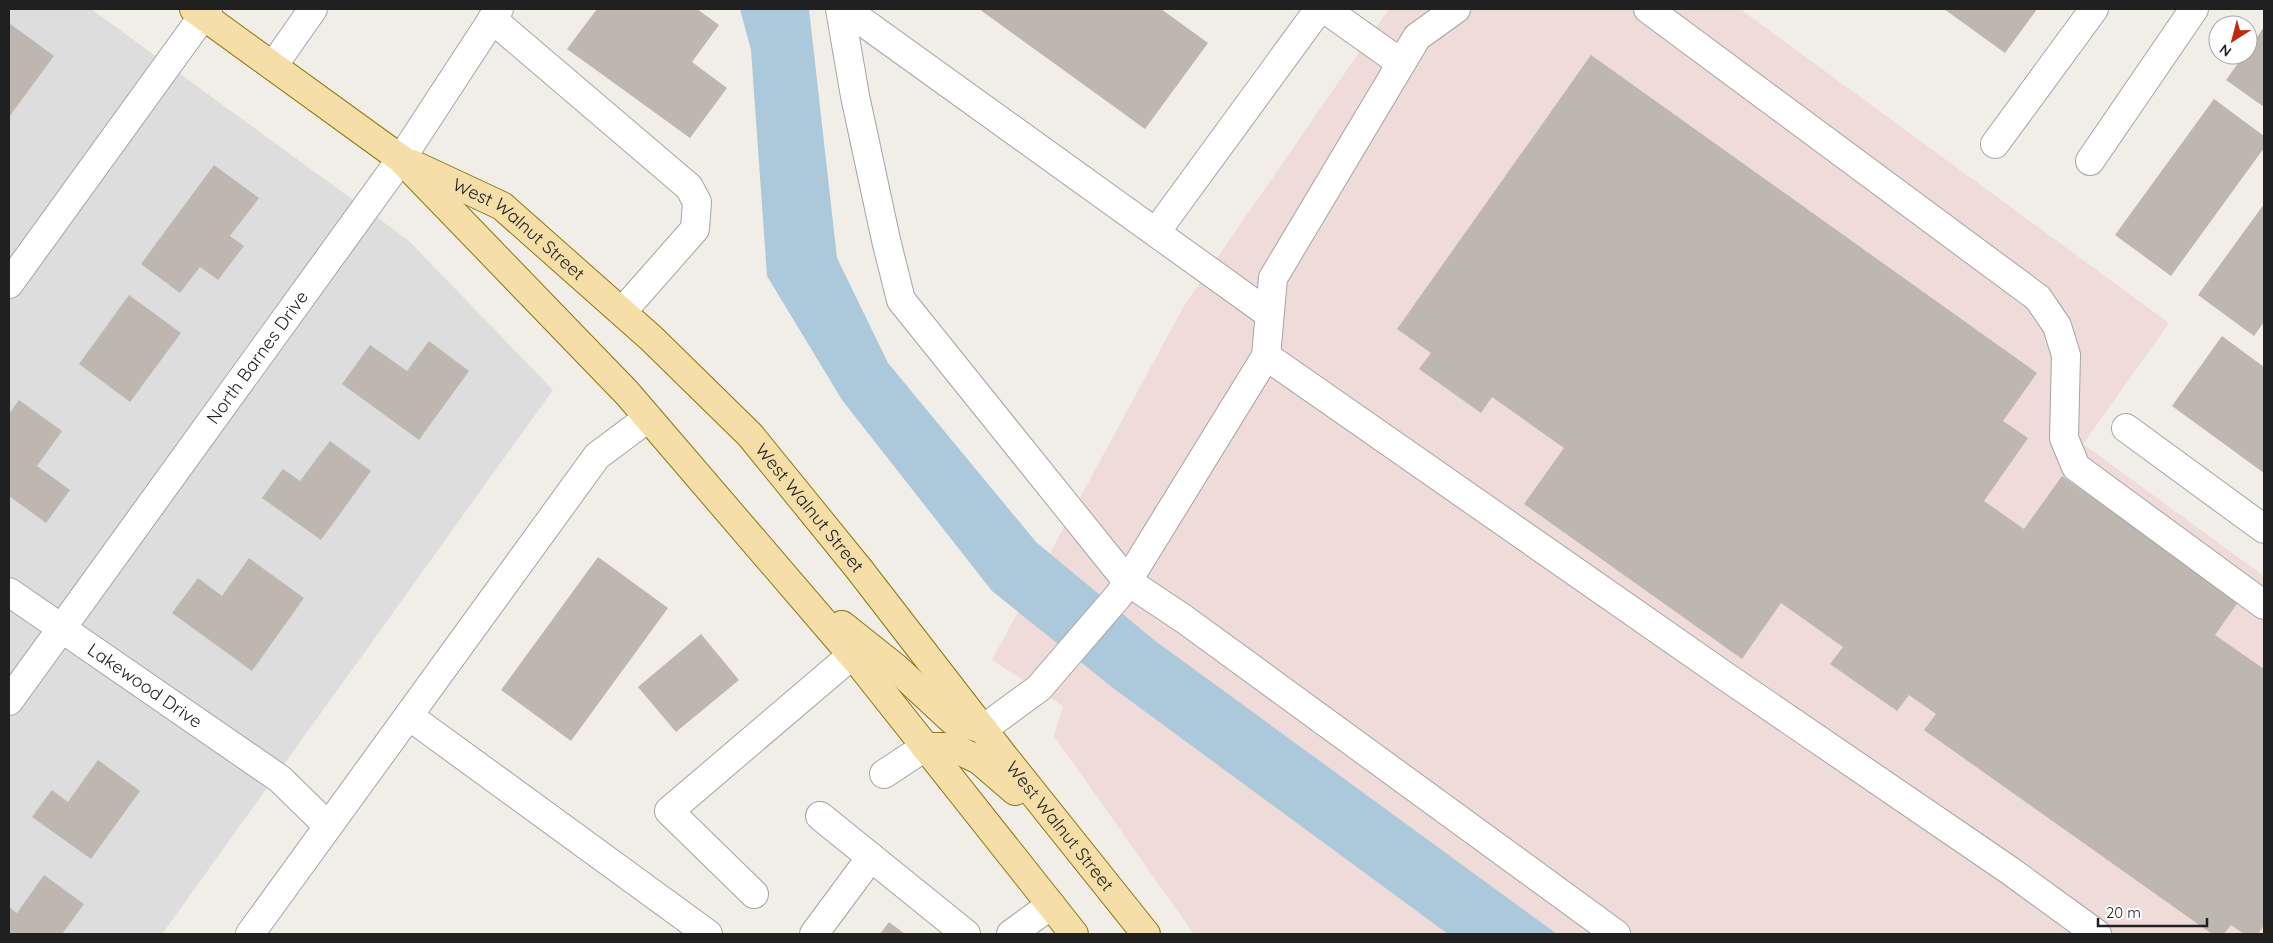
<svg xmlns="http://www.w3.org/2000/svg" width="2273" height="943" viewBox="0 0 2273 943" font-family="Quicksand,sans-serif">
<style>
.residential{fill:#dedddd}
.commercial{fill:#efdcd8}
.water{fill:#abc9da}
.building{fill:#bdb7b0}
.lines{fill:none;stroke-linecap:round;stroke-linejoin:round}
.minor-casing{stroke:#a4a4a4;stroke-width:30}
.major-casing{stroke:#90760c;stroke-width:30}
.minor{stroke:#fff;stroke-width:28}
.major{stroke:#f5dea7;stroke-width:28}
.labels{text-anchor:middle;stroke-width:4;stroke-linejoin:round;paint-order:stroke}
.street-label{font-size:18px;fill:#202020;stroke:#fff}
</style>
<rect width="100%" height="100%" fill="#f0eee7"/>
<path class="residential" d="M9,9H91L408,240L553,390L162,934H9Z"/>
<path class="commercial" d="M1389,9H1740L2169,323L2083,444L2264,576V934H1194L1054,736L1063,706L992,660L1184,306Z"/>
<path class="water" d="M740,9H809L837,258L888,363L1036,542L1154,640L1557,934H1448L1113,688L992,591L842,400L767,276L751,50Z"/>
<g class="building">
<path d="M597,9H697L719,25L692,62L727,88L690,138L567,49Z"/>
<path d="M979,9H1161L1208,43L1145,129Z"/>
<path d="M1944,9H2037L2005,53Z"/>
<path d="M9,23L54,56L9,117Z"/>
<path d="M2264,27V107L2226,80L2244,55H2248V50Z"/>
<path d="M1591,55L2037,373L2003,421L2028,438L1984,501L2024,529L2062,476L2239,601L2215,635L2264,669V925L2258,934H2244L2231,925L2224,934H2212L1924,730L1936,714L1909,695L1897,711L1830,664L1843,647L1781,603L1742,659L1524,504L1564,448L1492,397L1481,413L1419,369L1431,353L1397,329Z"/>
<path d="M2214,99L2264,136V148L2171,276L2115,235Z"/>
<path d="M214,165L259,198L230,236L244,246L218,280L200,267L180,293L141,264Z"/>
<path d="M2264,204V322L2254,336L2198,295Z"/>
<path d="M129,295L181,333L130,402L79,364Z"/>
<path d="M2222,336L2264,367V473L2172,406Z"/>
<path d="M429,341L469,371L419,440L342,384L370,345L407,371Z"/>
<path d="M19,400L62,431L37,466L70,490L46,523L9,496V414Z"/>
<path d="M330,441L371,471L321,540L262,498L283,469L300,481Z"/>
<path d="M598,557L668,608L571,741L501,690Z"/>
<path d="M249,558L304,598L252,671L172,613L198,578L222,596Z"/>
<path d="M701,634L739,680L676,732L638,687Z"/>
<path d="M98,760L140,791L91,859L32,817L52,790L68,802Z"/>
<path d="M44,875L84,904L62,934H9V907L17,913Z"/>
<path d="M889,922L905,934H880Z"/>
</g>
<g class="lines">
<defs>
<g id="minor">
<path d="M840,9L855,96L886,240L901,300L1127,581L1184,619L1616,934"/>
<path d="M845,9L1269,314"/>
<path d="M1325,9L1401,63"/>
<path d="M1648,9L2038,298L2057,326L2066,355L2064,438L2076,467L2264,605"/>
<path d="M492,19L689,187L697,202L695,229L622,312"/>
<path d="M273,66L313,9"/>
<path d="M1995,144L2094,9"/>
<path d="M2090,161L2194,9"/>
<path d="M1156,232L1319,9"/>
<path d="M9,284L208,9"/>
<path d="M1266,356L1725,676L2009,870L2097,934"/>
<path d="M2126,428L2264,529"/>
<path id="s1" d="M9,592L280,779L328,826"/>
<path id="s2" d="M9,701L401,159L499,9"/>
<path d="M409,716L708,934"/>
<path d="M983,729L1039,688L1119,595L1266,356L1273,278L1417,37L1456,9"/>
<path d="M884,774L925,747"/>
<path d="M820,816L966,934"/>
<path d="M754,894L669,811L852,655"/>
<path d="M250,934L597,456L648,418"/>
<path d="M814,934L871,857"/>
<path d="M1011,934L1051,905"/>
</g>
<g id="major">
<path d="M194,9L401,159L627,393L863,668L1074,934"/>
<path id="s3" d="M412,164L502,206L651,338L750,435L859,569L1002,754L1146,934"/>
<path d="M842,625L896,668L952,720L983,729"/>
<path d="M925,747H952L979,760L1015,791"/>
</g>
</defs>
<use href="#minor" class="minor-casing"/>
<use href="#major" class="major-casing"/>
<use href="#minor" class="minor"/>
<use href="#major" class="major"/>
</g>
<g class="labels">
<g class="street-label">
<text dy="6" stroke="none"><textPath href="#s3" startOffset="126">West Walnut Street</textPath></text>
<text dy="6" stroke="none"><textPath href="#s2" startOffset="424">North Barnes Drive</textPath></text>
<text dy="6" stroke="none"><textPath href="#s3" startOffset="531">West Walnut Street</textPath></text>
<text dy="6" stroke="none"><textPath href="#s1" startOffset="165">Lakewood Drive</textPath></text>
<text dy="6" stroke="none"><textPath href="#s3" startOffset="936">West Walnut Street</textPath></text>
</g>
</g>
<rect width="2273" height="943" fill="none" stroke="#202020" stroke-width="20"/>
<g transform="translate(2233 40) rotate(216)"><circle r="24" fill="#ffffff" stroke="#a6a6a6"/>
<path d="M0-4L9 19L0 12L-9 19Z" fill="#c02810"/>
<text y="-8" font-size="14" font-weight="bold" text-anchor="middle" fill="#202020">N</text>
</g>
<path d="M2098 918v8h109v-8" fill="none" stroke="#202020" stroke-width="2.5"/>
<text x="2106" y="918" font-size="15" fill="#202020" stroke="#ffffff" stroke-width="4" paint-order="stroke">20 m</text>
</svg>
